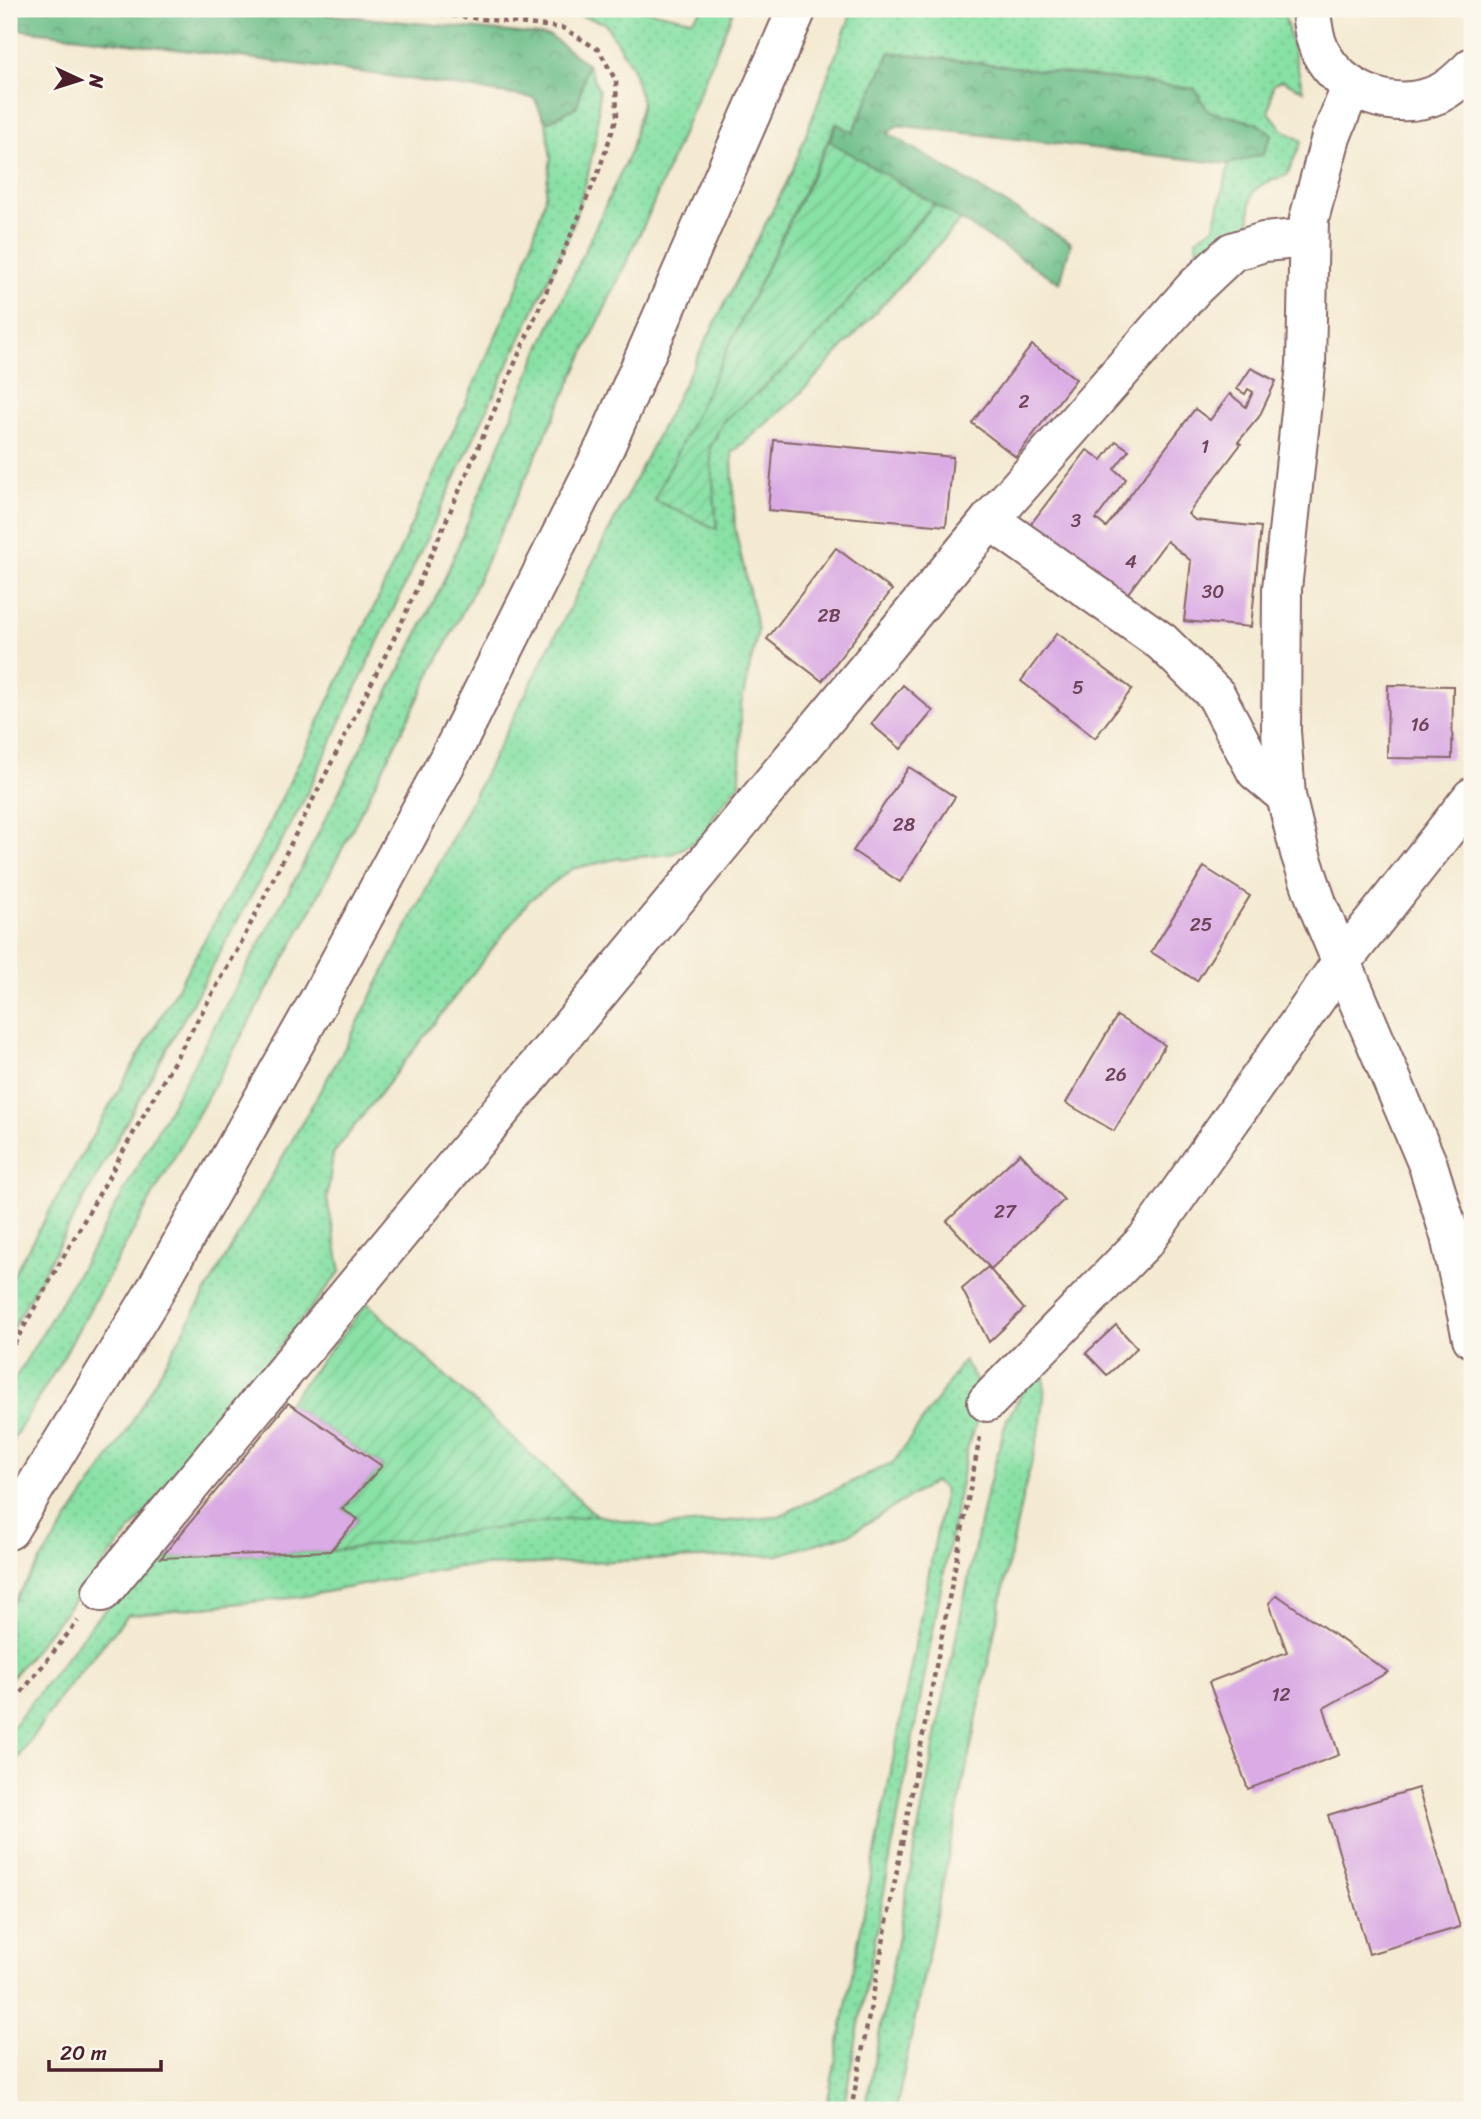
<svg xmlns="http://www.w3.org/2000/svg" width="1481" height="2119" viewBox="0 0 1481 2119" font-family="Sriracha,sans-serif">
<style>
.grass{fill:url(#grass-dots);stroke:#698068;stroke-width:2}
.forest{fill:url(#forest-crowns);stroke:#5c6f5a;stroke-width:2}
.garden{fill:url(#garden-furrows);stroke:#698068;stroke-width:2}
.building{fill:#daabe4}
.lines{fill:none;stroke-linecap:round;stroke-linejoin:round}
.minor-casing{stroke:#866665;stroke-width:42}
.tertiary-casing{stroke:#866665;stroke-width:42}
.primary-casing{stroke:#866665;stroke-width:42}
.path{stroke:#866665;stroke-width:4.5;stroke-dasharray:5 5;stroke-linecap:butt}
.minor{stroke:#fff;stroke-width:38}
.tertiary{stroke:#fff;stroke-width:38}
.primary{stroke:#fff;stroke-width:38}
.labels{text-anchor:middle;stroke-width:6;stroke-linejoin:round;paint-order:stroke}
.number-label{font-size:19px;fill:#6e4259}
</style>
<defs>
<pattern id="grass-dots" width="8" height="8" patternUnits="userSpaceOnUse" patternTransform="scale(1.75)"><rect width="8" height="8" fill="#88e1a5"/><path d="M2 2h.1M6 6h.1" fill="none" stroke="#77c18e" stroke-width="1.8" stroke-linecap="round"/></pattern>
<pattern id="forest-crowns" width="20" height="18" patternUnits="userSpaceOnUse" patternTransform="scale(1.75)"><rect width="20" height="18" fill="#6ebf8a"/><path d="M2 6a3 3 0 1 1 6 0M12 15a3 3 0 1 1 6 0" fill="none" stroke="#5c9b71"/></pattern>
<pattern id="garden-furrows" width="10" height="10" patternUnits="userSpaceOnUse" patternTransform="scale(1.75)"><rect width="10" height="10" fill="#88e1a5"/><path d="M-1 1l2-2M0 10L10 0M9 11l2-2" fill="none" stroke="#77c18e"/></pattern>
</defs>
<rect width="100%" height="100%" fill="#fbf7ec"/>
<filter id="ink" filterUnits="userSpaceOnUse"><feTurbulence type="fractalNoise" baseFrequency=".0143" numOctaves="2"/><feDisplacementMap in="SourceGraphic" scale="14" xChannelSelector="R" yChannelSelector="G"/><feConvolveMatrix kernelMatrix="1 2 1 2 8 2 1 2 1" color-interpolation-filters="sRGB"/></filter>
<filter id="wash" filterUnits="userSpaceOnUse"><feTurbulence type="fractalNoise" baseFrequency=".00686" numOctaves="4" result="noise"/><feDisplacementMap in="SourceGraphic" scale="28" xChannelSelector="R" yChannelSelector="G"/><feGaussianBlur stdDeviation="1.57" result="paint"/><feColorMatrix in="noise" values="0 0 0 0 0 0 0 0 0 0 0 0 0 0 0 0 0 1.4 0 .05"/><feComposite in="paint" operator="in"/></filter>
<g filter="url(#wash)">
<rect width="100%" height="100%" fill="#f4ead2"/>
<g class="grass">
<path d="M537,9H640L692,20L703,9H734L648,216L470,597L306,920L61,1361L9,1446V1389L95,1244L300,870L441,587L540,348L631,150L642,102L632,67L605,23L564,11Z"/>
<path d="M853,9H1283L1303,90L1281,80L1273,85L1269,112L1283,130L1302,141L1287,175C1253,187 1249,186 1250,223L1199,257L1196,239L1214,227L1229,164L1263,154L1272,134L1256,123L1208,111L890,52L853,132L836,124L655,500L717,528L710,447L724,420L756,394L809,345L934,204L961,220L797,397L732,453L735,529L758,631L741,705L740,784L714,815L705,836L672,854L616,859L572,869L529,901L333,1154L327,1199L341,1271L9,1681V1608L125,1434L348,1042L792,172Z"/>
<path d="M587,64L599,91L597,132L587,178L571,231L302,804L9,1335V1282L260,843L378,599L519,284L544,202L551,158L546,123L577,106Z"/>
<path d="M964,1360L979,1386H993L968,1444L843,2110H826L945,1489L934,1482L851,1533L779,1555L455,1567L300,1597L128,1615L65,1690L9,1772L10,1730L96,1619L161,1558L330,1551L596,1515L656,1527L777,1517L894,1462Z"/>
<path d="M1040,1363C1054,1394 1030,1466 1022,1499L896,2110H865L941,1710L985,1499L1007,1419Z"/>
</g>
<g class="forest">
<path d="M9,9H273L550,36L587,64L577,106L546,123L534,98L382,75L9,28Z"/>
<path d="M890,52L1195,89L1208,111L1256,123L1272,134L1263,154L1229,164L898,125L888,133L1071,243L1060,283L961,220L829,141L837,124L853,132Z"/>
</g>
<g class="garden">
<path d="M829,141L934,204L809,345L756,394L724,420L710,447L717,529L654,500Z"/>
<path d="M367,1303L596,1515L330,1551L358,1519L342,1509L382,1466L288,1403Z"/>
</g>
<g id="blocks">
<g class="building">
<path d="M1032,345L1076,379L1016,457L972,423Z"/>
<path d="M1251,368L1276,381L1259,417L1238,442L1241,444L1188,514L1195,520L1261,527L1251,627L1184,621L1191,561L1167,541L1119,605L1024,533L1087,450L1102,460L1116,441L1129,450L1114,469L1126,479L1096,519L1106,527L1195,409L1210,420L1230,394L1246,407L1253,392L1248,389L1245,394L1237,389Z"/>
<path d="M774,440L953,457L946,526L768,510Z"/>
<path d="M836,548L892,590L822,681L767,639Z"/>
<path d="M1057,633L1132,689L1095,738L1021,681Z"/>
<path d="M903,685L933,711L901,749L871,724Z"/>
<path d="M1388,685L1453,686L1452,759L1387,758Z"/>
<path d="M909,767L955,797L900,882L853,851Z"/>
<path d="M1204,867L1250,896L1197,981L1151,952Z"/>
<path d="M1117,1016L1165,1045L1114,1131L1066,1103Z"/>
<path d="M1020,1153L1064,1200L991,1269L947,1221Z"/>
<path d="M988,1267L1024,1309L989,1342L962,1289Z"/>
<path d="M1116,1325L1137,1348L1107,1375L1086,1353Z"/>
<path d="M288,1403L382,1466L342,1509L358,1519L330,1551L161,1558Z"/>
<path d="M1277,1595L1388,1672L1324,1708L1339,1755L1248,1789L1209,1682L1287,1652L1269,1603Z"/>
<path d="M1418,1788L1460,1927L1369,1954L1328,1815Z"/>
</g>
</g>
</g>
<g filter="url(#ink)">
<use href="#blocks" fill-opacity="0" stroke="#866665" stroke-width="2"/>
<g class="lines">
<defs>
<g id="minor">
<path d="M990,520L1162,642L1216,695L1256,771L1286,796"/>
<path d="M987,1402L1146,1240L1341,963L1472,797"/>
<path d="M102,1592L990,520L1195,287L1232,252L1264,242L1308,238"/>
</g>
<g id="tertiary">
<path d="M1311,9C1312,24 1314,38 1320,51C1341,93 1395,113 1438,94C1451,88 1462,77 1472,67"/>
<path d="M1351,87L1331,137L1309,219L1306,365L1282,589L1281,731L1286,796L1300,853L1318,906L1428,1165L1450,1236L1472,1338"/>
</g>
<path id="primary" d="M9,1530L152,1296L319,1000L458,741L606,445L797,9"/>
</defs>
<use href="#minor" class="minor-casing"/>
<use href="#tertiary" class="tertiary-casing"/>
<use href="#primary" class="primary-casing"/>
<g class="path">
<path d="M9,1353L240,945L401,624L598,173L617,117L616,81L599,50L563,28L391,9"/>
<path d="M9,1708L78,1621"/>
<path d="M851,2110L980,1437"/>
</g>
<use href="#minor" class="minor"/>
<use href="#tertiary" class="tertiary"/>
<use href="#primary" class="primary"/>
</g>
</g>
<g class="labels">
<g class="number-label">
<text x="1024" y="408">2</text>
<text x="1205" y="453">1</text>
<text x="1076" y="527">3</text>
<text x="1131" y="568">4</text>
<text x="1213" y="598">30</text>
<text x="829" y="622">2B</text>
<text x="1078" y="694">5</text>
<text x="1420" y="731">16</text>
<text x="904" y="831">28</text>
<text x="1201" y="931">25</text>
<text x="1116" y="1081">26</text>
<text x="1005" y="1218">27</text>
<text x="1281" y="1701">12</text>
</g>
</g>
<rect width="1481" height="2119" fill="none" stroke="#fbf7ec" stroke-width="35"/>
<g transform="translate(80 80) rotate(94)" stroke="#fbf7ec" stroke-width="5" paint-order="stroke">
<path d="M0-5L12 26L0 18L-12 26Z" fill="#4a1f2b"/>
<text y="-10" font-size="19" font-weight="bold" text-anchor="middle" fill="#4a1f2b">N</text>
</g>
<path d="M49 2060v10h112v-10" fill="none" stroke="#4a1f2b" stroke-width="3.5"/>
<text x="60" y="2060" font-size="21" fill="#4a1f2b" stroke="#fbf7ec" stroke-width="5" paint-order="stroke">20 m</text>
</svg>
